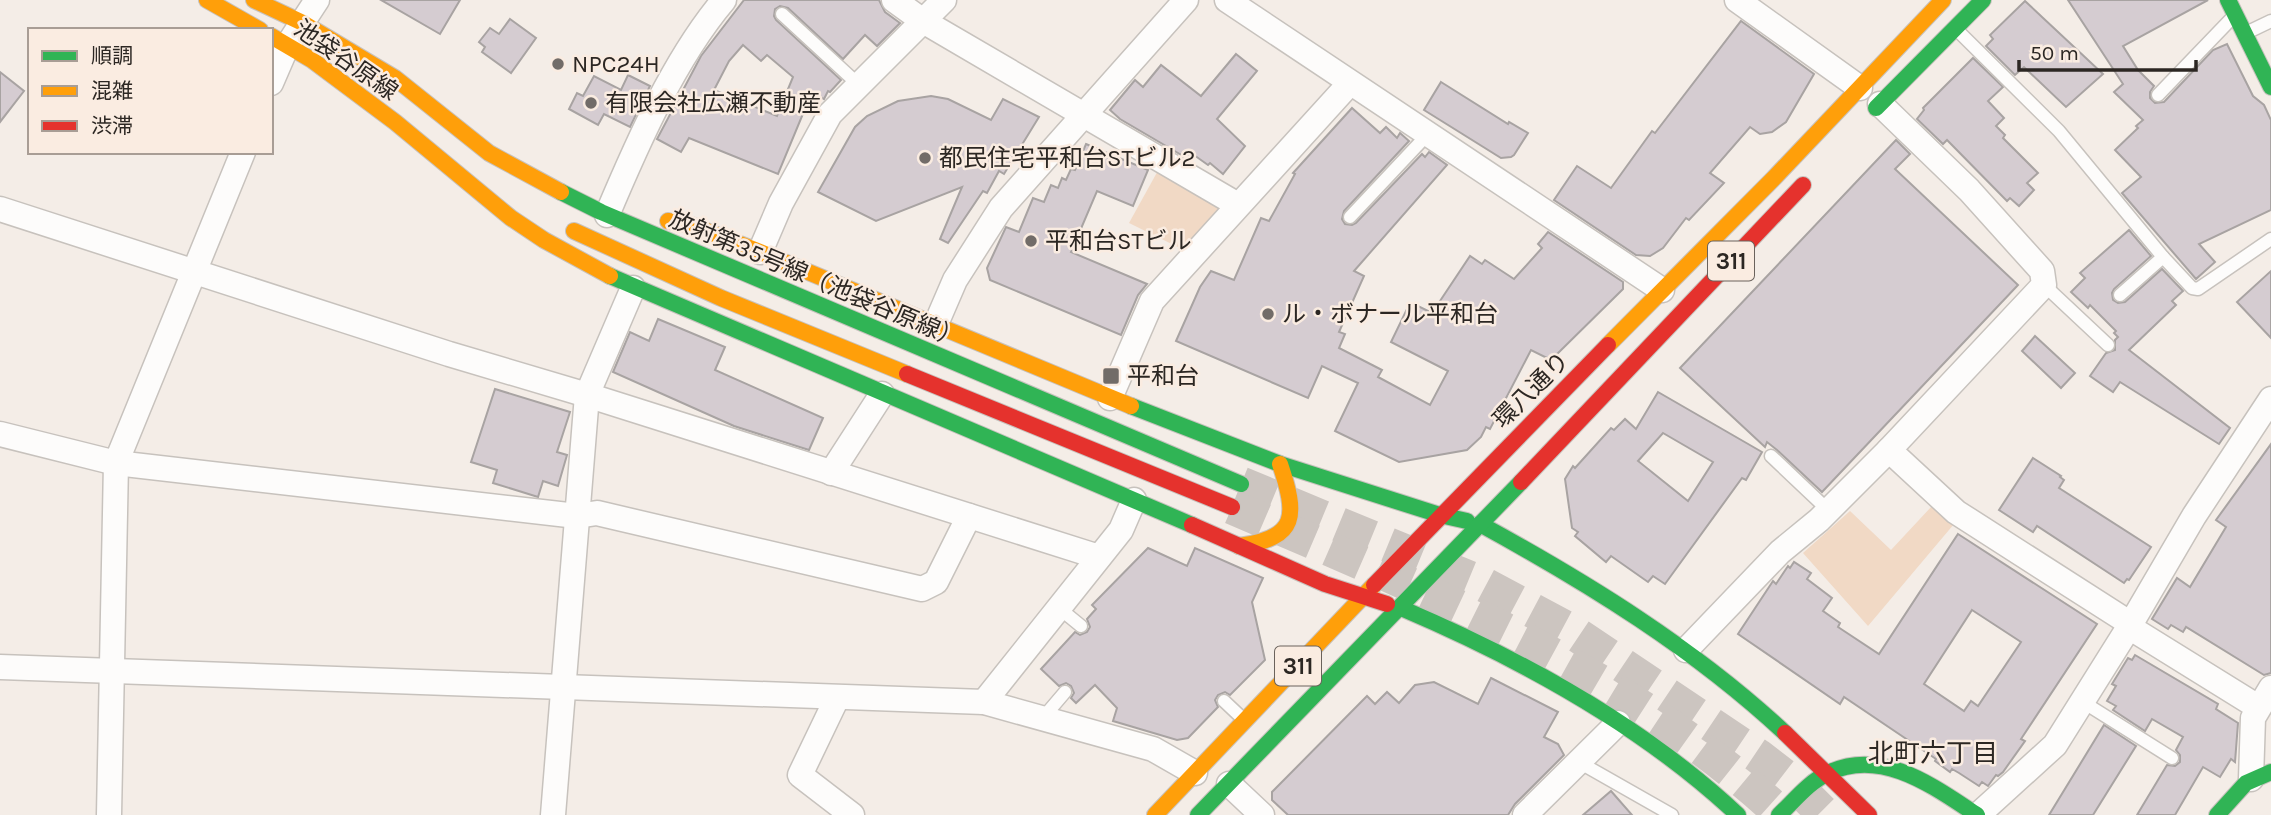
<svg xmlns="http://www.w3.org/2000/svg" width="2271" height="815" viewBox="0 0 2271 815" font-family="Karla,'Noto Sans JP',sans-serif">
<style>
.green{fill:#f1d9c5}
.building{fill:#d5ccd1;stroke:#a8a3a2;stroke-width:2;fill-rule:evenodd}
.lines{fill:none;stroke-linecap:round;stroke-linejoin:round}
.secondary-tunnel{stroke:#ccc5c0;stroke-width:35;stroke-dasharray:35 18;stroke-linecap:butt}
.lane-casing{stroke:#c7c2bd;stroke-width:15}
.street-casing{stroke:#c7c2bd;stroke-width:27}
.fast-casing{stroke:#c7c2bd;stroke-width:18}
.slow-casing{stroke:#c7c2bd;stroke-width:18}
.jam-casing{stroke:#c7c2bd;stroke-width:18}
.lane{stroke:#fdfcfb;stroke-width:12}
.street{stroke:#fdfcfb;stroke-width:24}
.fast{stroke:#30b455;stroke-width:16}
.slow{stroke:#ff9f0a;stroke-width:16}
.jam{stroke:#e5322d;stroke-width:16}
.poi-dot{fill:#726c68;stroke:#faece1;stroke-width:2.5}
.labels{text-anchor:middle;stroke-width:5;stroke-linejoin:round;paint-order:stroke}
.shield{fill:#faece1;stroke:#6a625c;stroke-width:2}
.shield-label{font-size:23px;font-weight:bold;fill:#2c2723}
.street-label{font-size:24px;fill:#2c2723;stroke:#faece1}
.poi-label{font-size:24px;fill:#2c2723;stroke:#faece1;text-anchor:start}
.neighbourhood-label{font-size:26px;fill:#2c2723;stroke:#faece1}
</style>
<rect width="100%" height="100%" fill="#f4ede7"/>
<g class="green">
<path d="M1160,167L1226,204L1188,252L1129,223Z"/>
<path d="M1932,506L1954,524L1868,626L1803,553L1850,511L1891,550Z"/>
</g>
<g class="building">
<path d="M381,0H460L440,34Z"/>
<path d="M744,0H879L885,12L900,23L877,46L865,35L843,59L788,8L780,6L775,9L774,16L776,20L841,80L830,92L828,91L824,99L812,92L778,174L689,138L681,152L657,139L701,56ZM743,45L761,61L767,55L793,77L777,116L714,90L729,61Z"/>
<path d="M2068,0H2208L2123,46L2138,70L2154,86L2150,92V98L2155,103L2164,102L2213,50L2227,44L2253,96L2264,105L2271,120V210L2199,244L2215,262L2196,279L2122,193L2141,177L2115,150L2138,128L2136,126L2143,120L2114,92L2123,84Z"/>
<path d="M2025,1L2103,74L2066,107L2024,67L2015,75L1986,46L1993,39L1990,35Z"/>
<path d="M510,19L536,38L511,73L482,52L485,47L479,42L490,28L499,34Z"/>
<path d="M1741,21L1814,74L1786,122L1772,132L1760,134L1750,127L1710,173L1724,183L1689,220L1686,218L1663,248L1650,256L1636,255L1554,200L1577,166L1611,188L1652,131L1655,133Z"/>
<path d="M1236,54L1257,71L1217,119L1245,146L1223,174L1210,163L1208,165L1194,155L1190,160L1120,119L1110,110L1135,80L1143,87L1161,65L1201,96Z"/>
<path d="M1973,58L2003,87L1988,101L2004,118L1996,126L2005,135L2003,138L2038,173L2027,183L2034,190L2019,206L2010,198L2007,201L1947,140L1943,144L1917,119L1924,110L1923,108Z"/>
<path d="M0,72L24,91L0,122Z"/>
<path d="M628,75L650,86L630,127L604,114L598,125L569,109L577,93L583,96L594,76L621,90Z"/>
<path d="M1441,82L1508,124L1509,122L1528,133L1514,155L1511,157L1501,158L1424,110Z"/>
<path d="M931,96L948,99L991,120L1003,99L1039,117L1004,174L999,171L987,193L983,191L948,243L940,239L962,187L876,221L818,192L855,127L867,116L898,101Z"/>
<path d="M1352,108L1380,133L1386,127L1397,138L1400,133L1409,141L1344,211L1342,219L1345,224L1352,225L1356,223L1422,154L1425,157L1429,152L1447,165L1354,271L1364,276L1339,332L1345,334L1339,348L1382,370L1378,377L1430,405L1448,371L1391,342L1408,307L1411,309L1414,304L1432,313L1470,256L1482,264L1485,260L1514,279L1542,248L1538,244L1548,232L1623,282V289L1551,360L1531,350L1490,429L1486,427L1481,437L1467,450L1399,462L1335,431L1358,383L1322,366L1308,398L1176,341L1200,287L1211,271L1234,280L1261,218L1269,221L1295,174L1293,173Z"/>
<path d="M1896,140L1910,154L1895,169L2018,285L1822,492L1777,450L1767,442L1765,447L1680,368Z"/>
<path d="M1086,144L1148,170L1133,206L1097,191L1071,252L1147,284L1138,295L1121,335L990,280L987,268L1006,227L1019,232L1033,198L1044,202L1051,185L1058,188L1062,178L1066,180L1071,169L1075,170Z"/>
<path d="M2129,230L2151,256L2114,289L2112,293L2113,300L2118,303L2125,302L2162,269L2183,291L2172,301L2176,305L2129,350L2230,428L2219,444L2120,382L2113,392L2090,376L2106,353L2115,350V340L2118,337L2114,333L2116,331L2090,305L2088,308L2071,292L2085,278L2080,273Z"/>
<path d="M2271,271V338L2237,302Z"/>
<path d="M658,319L725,347L715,370L823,418L809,450L734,426L613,372L630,332L649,341Z"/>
<path d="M2035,336L2075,373L2061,388L2022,351Z"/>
<path d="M495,389L570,412L557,452L567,455L558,486L543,481L538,497L493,483L497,470L471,462Z"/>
<path d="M1658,392L1762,452L1746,480L1742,478L1665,584L1653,576L1648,582L1611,556L1606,562L1575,536L1578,532L1572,528L1565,479L1573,466L1575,468L1611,428L1614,430L1625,419L1636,429ZM1663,433L1713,462L1688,501L1638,461Z"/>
<path d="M2271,444V673L2264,675L2186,627L2183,632L2171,625L2168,629L2152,619L2177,578L2190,587L2226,527L2216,520Z"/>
<path d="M2033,458L2061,476L2060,477L2064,480L2059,488L2151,547L2129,580L2127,579L2124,583L2037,526L2033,532L1999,510Z"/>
<path d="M1958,534L2097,624L2021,739L2025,741L2003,772L1998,776L1996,775L1988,786L1982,782L1979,786L1959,773L1952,769L1950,772L1935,761L1936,759L1844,697L1840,704L1738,634L1773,581L1776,584L1788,566L1790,568L1794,562L1811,573L1807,579L1832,598L1823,611L1840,623L1838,627L1879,654ZM1972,610L2021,642L1978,706L1971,701L1964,711L1924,684Z"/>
<path d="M1148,548L1187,566L1195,548L1263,578L1252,602L1265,660L1230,695L1225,692L1218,695L1215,700L1218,707L1188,738L1177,740L1113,721L1117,708L1095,685L1076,703L1071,698L1074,693L1071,686L1066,683L1059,686L1041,669L1075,632L1080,635L1087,632L1090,627L1087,619L1096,609L1092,605Z"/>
<path d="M2135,655L2218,704L2216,709L2238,723L2235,762L2231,759L2220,777L2203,767L2175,815H2137L2167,765L2175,766L2180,762V755L2176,750L2183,737L2152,719L2145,731L2113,710L2116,706L2107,701L2116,686L2112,684L2128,658L2132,660Z"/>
<path d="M1491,678L1558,712L1544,737L1558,744L1564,755L1515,804L1508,815H1288L1272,800V792L1367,696L1375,704L1387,692L1399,703L1415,685L1434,682L1478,704Z"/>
<path d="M2104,725L2136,746L2093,815H2049Z"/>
<path d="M1611,791L1632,815H1583Z"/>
</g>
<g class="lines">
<g class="secondary-tunnel">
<path d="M1241,484L1481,583L1573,632L1758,756L1792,782L1825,815"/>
<path d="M1232,507C1423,589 1628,672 1782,815"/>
</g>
<defs>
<g id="lane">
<path d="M782,14L859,85"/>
<path d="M1957,30L2059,131L2163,257L2192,288L2198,289L2271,239"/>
<path d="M2246,33L2271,21"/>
<path d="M2158,95L2233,17"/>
<path d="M1350,217L1428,134"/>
<path d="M2044,285L2108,345"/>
<path d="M2120,295L2163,257"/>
<path d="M1771,456L1828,510"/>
<path d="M1059,608L1081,626"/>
<path d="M1224,701L1242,718"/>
<path d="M2083,702L2172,758"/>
<path d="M1042,719L1065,692"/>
<path d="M1577,761L1672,815"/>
</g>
<g id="street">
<path d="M894,0L923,21L1238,205"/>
<path d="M1227,0L1662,290"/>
<path d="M1737,0L1860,88"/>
<path d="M271,83L287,46L317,0"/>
<path d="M0,209L449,354L587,395L1099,557"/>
<path d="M607,215C637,144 674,59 724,0"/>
<path d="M760,252L781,203L830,114L944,0"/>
<path d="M936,324L955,280L1001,208L1186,0"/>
<path d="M1110,398L1152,301L1350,83"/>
<path d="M0,434L116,463L577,516L597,513L922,589L936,582L969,516"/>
<path d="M1889,450L1956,512L2131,624"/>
<path d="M831,473L882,394"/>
<path d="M2129,627L2258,707"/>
<path d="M1686,650L1780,552L1819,520L1889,450L2044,285L2042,271L1969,190L1880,104"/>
<path d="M0,667L984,702L1153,749L1195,773"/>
<path d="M837,698L800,775L852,815"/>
<path d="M984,702L1121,530L1134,500"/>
<path d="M2251,779L2253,718L2271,688"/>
<path d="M1229,784L1262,815"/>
<path d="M109,815L116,463L243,152"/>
<path d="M553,815L587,395L633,288"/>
<path d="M1525,815L1618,723"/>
<path d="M1978,815L2055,745L2129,627L2194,516L2271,399"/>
</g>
<g id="fast">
<path d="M2228,0L2271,87"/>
<path d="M1876,108L1983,0"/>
<path d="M561,192L601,212L1241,484"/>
<path d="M610,276L1192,525"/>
<path d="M1131,406L1280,464L1440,515L1467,521"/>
<path d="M1480,524C1588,583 1695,649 1785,733"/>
<path d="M1401,608C1521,659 1642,725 1738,815"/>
<path d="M1198,815L1521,482"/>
<path d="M1779,815C1794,801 1809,782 1828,773C1882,747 1934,787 1977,815"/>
<path d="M2217,815L2246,783L2271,772"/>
</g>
<g id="slow">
<path d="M207,0L260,30"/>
<path d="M254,0L303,23L395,78L489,153L561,192"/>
<path d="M271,36L312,60L395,122L511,218L544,240L610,276"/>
<path d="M668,221L691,225L760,252L1131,406"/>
<path d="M574,231L721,298L907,374"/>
<path d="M1608,345L1774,178L1943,0"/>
<path d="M1239,546C1299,538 1297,515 1280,464"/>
<path d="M1155,815L1374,585"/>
</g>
<g id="jam">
<path d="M907,374L1232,507"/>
<path d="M1521,482L1803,185"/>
<path d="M1192,525L1325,584L1387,604"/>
<path d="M1374,585L1608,345"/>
<path d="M1785,733L1869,815"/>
</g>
</defs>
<use href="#lane" class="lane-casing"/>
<use href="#street" class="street-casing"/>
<use href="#fast" class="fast-casing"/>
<use href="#slow" class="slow-casing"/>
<use href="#jam" class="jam-casing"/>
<use href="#lane" class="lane"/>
<use href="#street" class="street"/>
<use href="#fast" class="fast"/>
<use href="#slow" class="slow"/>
<use href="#jam" class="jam"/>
</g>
<g class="poi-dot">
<circle cx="558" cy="64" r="7"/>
<circle cx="591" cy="103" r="7"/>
<circle cx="925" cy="158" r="7"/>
<circle cx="1031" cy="241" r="7"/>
<circle cx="1268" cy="314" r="7"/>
<rect x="1102" y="367" width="18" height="18" rx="3.5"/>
</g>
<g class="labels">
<g class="shield">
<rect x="1708" y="241.5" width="46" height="39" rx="5"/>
<rect x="1275" y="646.5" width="46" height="39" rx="5"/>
</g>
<g class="shield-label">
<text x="1731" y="269">311</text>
<text x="1298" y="674">311</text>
</g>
<g class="street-label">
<text transform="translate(346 60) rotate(35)" y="8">池袋谷原線</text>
<text transform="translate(816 279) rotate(23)" y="8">放射第35号線（池袋谷原線）</text>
<text transform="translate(1531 390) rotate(-45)" y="8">環八通り</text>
</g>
<g class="poi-label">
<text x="572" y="72">NPC24H</text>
<text x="605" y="111">有限会社広瀬不動産</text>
<text x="939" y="166">都民住宅平和台STビル2</text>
<text x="1045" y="249">平和台STビル</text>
<text x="1282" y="322">ル・ボナール平和台</text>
<text x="1127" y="384">平和台</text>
</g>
<g class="neighbourhood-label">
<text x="1933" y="762">北町六丁目</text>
</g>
</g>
<rect x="28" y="28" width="245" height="126" fill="#faece1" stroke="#a89d95" stroke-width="2"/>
<rect x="42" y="51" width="35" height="10" fill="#30b455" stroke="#a89d95" stroke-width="2"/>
<text x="91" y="63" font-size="21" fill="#2c2723">順調</text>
<rect x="42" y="86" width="35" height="10" fill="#ff9f0a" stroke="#a89d95" stroke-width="2"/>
<text x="91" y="98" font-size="21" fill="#2c2723">混雑</text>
<rect x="42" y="121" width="35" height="10" fill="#e5322d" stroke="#a89d95" stroke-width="2"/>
<text x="91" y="133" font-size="21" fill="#2c2723">渋滞</text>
<path d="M2019 60v10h177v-10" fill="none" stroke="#2c2723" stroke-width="3.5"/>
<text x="2030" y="60" font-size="21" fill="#2c2723" stroke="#faece1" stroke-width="5" paint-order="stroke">50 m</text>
</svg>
